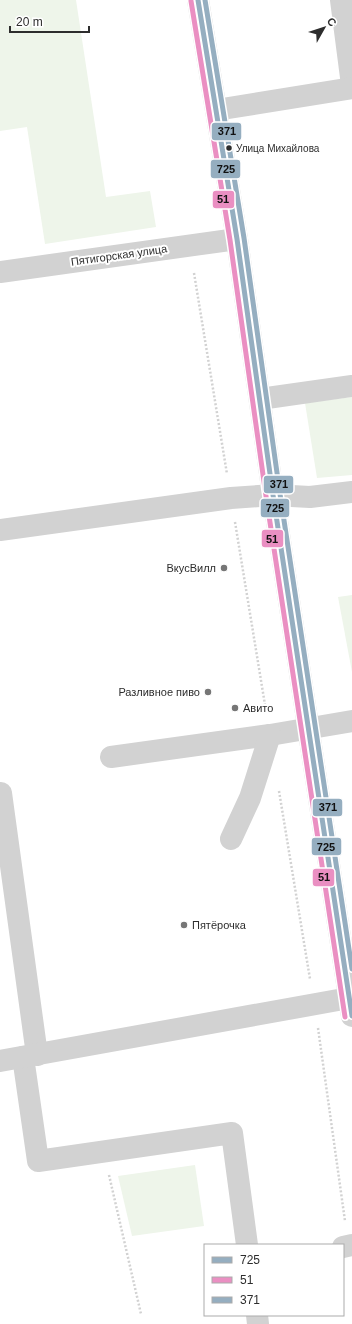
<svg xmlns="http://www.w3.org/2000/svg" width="352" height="1324" viewBox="0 0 352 1324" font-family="Helvetica,sans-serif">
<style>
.green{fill:#eef5ea}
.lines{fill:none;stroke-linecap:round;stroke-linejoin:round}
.path{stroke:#d2d2d2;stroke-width:2.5;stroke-dasharray:2 2;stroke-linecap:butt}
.minor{stroke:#d2d2d2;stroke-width:22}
.bus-1-casing{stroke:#fff;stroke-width:8}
.bus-2-casing{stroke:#fff;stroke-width:8}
.bus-3-casing{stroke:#fff;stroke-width:8}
.bus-1{stroke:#95aec0;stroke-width:5}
.bus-2{stroke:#ea8fc2;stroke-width:5}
.bus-3{stroke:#95aec0;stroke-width:5}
.bus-dot{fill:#2d2d2d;stroke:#fff;stroke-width:1.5}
.poi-dot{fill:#767676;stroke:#fff;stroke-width:1.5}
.labels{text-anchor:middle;stroke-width:4;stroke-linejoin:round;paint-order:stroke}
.bus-label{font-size:10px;fill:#2d2d2d;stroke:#fff;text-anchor:start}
.street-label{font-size:11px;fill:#2d2d2d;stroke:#fff}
.poi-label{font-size:11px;fill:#2d2d2d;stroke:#fff;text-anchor:end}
.line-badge{stroke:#fff;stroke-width:1.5}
.pale-badge-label{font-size:11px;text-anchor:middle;font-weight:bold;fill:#111}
</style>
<rect width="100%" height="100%" fill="#fff"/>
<g class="green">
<path d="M0,0H76L106,197L150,191L156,227L45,244L27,127L0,131Z"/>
<path d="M352,397V475L317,478L305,403Z"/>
<path d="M352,595V672L338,597Z"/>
<path d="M195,1165L204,1226L132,1236L118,1176Z"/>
</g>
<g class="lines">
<g class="path">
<path d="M194,273L227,474"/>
<path d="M235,522L266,711"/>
<path d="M279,791L310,979"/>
<path d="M318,1028L345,1221"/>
<path d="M109,1175L141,1314"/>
</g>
<g class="minor">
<path d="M198,0L237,239L273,495L352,1016"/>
<path d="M341,0L352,85"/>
<path d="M216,110L352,88"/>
<path d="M0,272L237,239"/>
<path d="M260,399L352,386"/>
<path d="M0,530L231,498L273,495L310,497L352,492"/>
<path d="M111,757L270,735L352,721"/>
<path d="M0,793H1L37,1055"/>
<path d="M231,839L250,798L270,735"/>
<path d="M23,1057L38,1161L232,1133L247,1245"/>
<path d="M0,1061L349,998"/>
<path d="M343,1247L352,1245"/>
<path d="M257,1315L258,1324"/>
</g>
<defs>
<path id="bus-1" d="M198,0L237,239L273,495L352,1016"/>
<path id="bus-2" d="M191,1L230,240L266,496L345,1017"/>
<path id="bus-3" d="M205,0L244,238L280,494L352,969"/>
</defs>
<use href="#bus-1" class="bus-1-casing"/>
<use href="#bus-2" class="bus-2-casing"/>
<use href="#bus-3" class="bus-3-casing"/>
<use href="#bus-1" class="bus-1"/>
<use href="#bus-2" class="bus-2"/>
<use href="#bus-3" class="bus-3"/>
</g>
<circle class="bus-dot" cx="229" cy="148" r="3.5"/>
<g class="poi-dot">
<circle cx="224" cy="568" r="4"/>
<circle cx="208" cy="692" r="4"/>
<circle cx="235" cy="708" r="4"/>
<circle cx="184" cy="925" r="4"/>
</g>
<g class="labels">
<g class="bus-label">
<text x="236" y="152">Улица Михайлова</text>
</g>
<g class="street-label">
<text transform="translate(119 255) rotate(-8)" y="4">Пятигорская улица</text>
</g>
<g class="poi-label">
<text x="216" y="572">ВкусВилл</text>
<text x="200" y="696">Разливное пиво</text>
<text x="243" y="712" text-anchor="start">Авито</text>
<text x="192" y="929" text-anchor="start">Пятёрочка</text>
</g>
</g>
<g class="line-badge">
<rect x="211" y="122" width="31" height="19" rx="4" fill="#95aec0"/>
<rect x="210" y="159" width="31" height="20" rx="4" fill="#95aec0"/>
<rect x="212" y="190" width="23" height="19" rx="4" fill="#ea8fc2"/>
<rect x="263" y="475" width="31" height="19" rx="4" fill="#95aec0"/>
<rect x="260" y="498" width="30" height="20" rx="4" fill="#95aec0"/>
<rect x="261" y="529" width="23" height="19" rx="4" fill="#ea8fc2"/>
<rect x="312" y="798" width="31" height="19" rx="4" fill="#95aec0"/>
<rect x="311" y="837" width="31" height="19" rx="4" fill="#95aec0"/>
<rect x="312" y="868" width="23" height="19" rx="4" fill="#ea8fc2"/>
</g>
<g class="pale-badge-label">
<text x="227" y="135">371</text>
<text x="226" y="173">725</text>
<text x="223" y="203">51</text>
<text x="279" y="488">371</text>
<text x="275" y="512">725</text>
<text x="272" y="543">51</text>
<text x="328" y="811">371</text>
<text x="326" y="851">725</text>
<text x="324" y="881">51</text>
</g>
<rect x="204" y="1244" width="140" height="72" fill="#ffffff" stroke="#ababab"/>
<rect x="212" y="1257" width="20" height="6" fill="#95aec0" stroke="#ababab"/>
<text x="240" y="1264" font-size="12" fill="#2d2d2d">725</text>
<rect x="212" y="1277" width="20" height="6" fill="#ea8fc2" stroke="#ababab"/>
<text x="240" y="1284" font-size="12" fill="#2d2d2d">51</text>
<rect x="212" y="1297" width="20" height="6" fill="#95aec0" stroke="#ababab"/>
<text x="240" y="1304" font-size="12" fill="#2d2d2d">371</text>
<g transform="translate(324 28) rotate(51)" stroke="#ffffff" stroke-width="3" paint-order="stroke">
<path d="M0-3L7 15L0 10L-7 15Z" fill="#2d2d2d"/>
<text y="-6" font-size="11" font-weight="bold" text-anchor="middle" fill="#2d2d2d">С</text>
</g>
<path d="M10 26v6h79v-6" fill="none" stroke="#2d2d2d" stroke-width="2"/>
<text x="16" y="26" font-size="12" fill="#2d2d2d" stroke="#ffffff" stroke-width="3" paint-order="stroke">20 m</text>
</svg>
